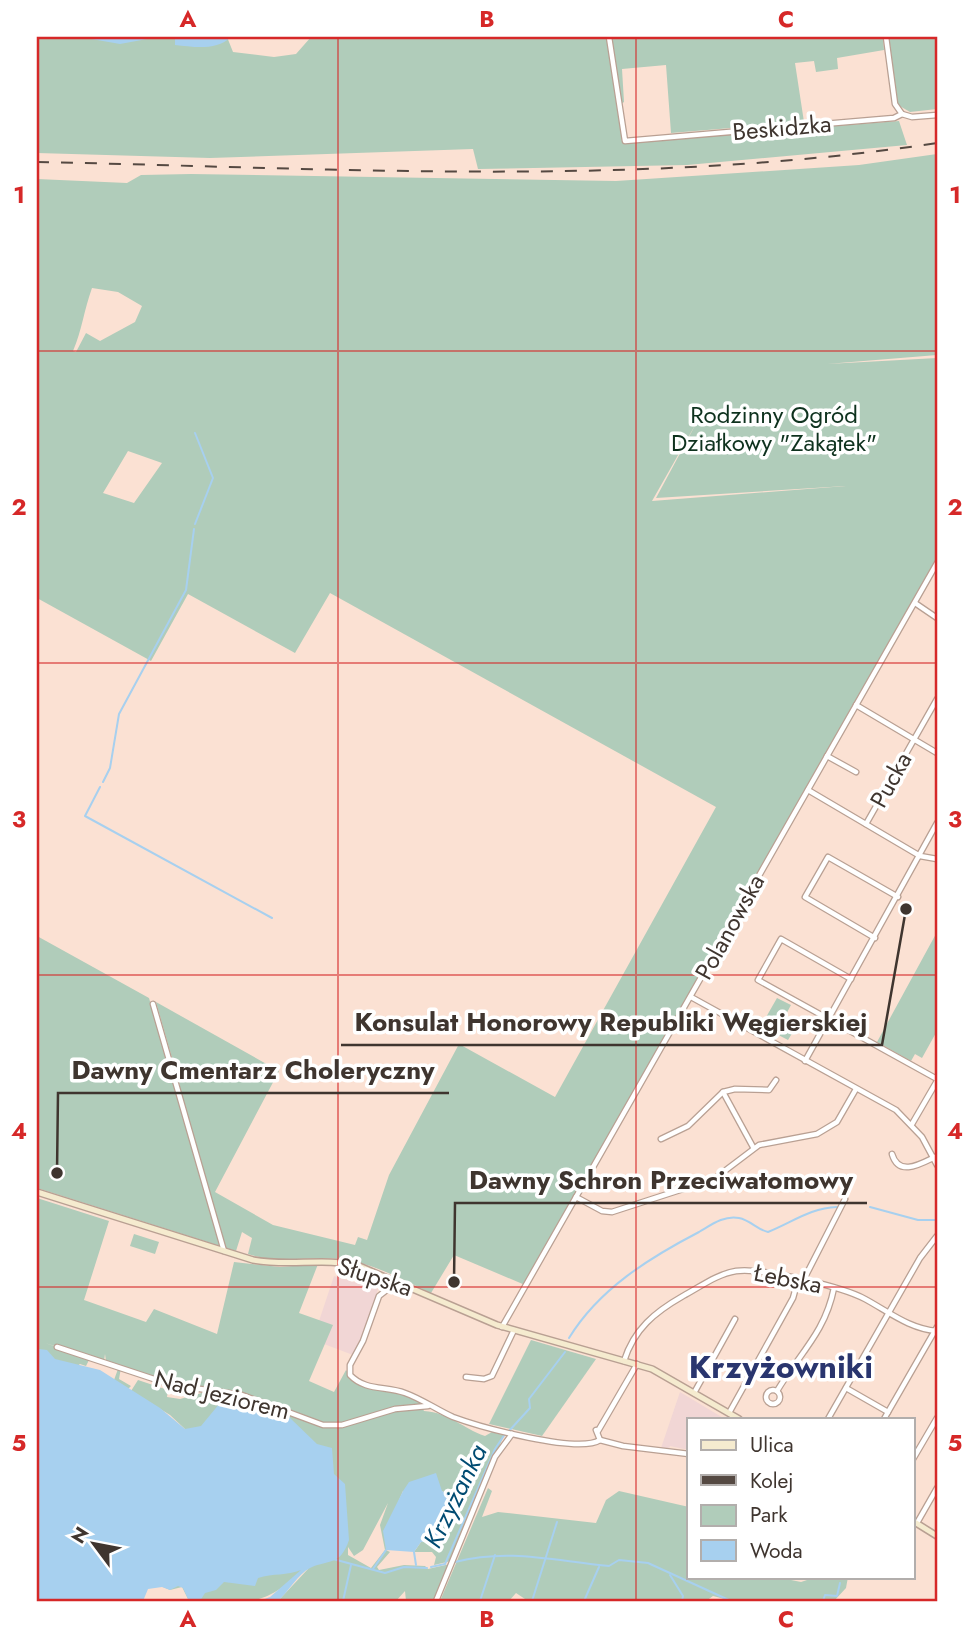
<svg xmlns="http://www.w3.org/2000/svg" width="974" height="1638" viewBox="0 0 974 1638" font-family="Jost,sans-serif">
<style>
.commercial{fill:#f1d6d5}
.green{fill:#b0ccba;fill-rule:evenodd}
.water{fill:#a7d0ef}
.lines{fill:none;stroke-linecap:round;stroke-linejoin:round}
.stream{stroke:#a7d0ef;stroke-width:2}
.street-casing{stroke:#b9a093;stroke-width:7}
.secondary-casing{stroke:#b9a093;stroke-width:8}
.street{stroke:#fff;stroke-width:4.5}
.secondary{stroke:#f5ebcf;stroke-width:5}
.rail{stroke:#554942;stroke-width:2;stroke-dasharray:12 12;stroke-linecap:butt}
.grid{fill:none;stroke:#d62828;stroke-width:2;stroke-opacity:0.55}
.labels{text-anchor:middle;stroke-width:7;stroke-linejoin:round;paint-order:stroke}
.street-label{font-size:24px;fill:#3f352f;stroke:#fff}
.park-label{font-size:24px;fill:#0e321e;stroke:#fff}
.water-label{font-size:26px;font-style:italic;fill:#004b72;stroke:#fff}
.district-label{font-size:32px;font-weight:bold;fill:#29356e;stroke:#fff}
.leader{fill:none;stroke:#3f352f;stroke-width:2.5}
.callout-dot{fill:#3f352f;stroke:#fff;stroke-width:2.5}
.callout-label{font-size:26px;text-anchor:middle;font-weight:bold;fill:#3f352f;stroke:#fff;stroke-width:7;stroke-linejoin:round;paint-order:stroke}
.neatline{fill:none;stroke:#d62828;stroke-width:2.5}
.grid-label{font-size:23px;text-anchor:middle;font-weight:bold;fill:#d62828}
</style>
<rect width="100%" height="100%" fill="#fbe1d3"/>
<g class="commercial">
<path d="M334,1276L378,1289L363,1338L353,1355L324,1344L332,1325L319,1321Z"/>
<path d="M680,1392L725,1419H689V1450L670,1446L669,1449L661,1448Z"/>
</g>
<g class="green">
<path d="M37,37H227L233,52L274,57L296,54L311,37H883L884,50L837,58L838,69L816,72L814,61L795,63L804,122L671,133L666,65L622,69L624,102L618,106L622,142L899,121L907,145L687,165L478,169L473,149L210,158L37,153Z"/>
<path d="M889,37H937V109L910,112L898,105Z"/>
<path d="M937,154V355L827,364L937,358V558L525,1285L454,1255L431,1293C403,1280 371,1262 340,1259C309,1256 278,1264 248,1254L252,1238L242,1232L236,1251L37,1188V936L149,998L175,1088L180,1086L156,1002L279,1071L215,1192L273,1225L355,1245L358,1237L367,1240L389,1175L459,1044L555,1097L716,807L330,593L295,653L188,594L151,661L37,598V179L127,183L141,175L191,174L616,181L859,165ZM92,288L118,292L142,306L135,322L100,341L86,333L76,352L73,351C82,330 84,310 92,288ZM698,420L656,498L846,486L652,501ZM128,451L162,463L134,503L103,493Z"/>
<path d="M937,932V1031L922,1058L915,1054L911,1061L877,1042Z"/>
<path d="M777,998L791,1005L784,1018L797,1025L788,1040L761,1026Z"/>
<path d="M37,1198L109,1221L84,1300L146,1322L154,1309L217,1334L234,1262L280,1267L318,1264L299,1313L333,1325L309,1381L334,1392L346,1370L360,1385L392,1390L419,1401L424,1411C450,1413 462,1428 485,1436L492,1432L504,1435L451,1561L434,1565L436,1557L432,1552H414L421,1542L438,1540L444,1513L456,1497L442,1491H403L387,1528L386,1550L390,1552L377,1567L379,1570L404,1565L425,1566L428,1569L450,1564L435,1601H406L405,1591L396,1601H278L308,1569H303C262,1611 243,1601 189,1601L182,1587L170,1590L163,1587L197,1429H185L170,1415L131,1391L138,1380L168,1390L167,1397L180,1399L209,1391L167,1382V1379L163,1381L106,1361L105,1354L104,1361L45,1343L121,1368L119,1379L131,1386L128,1389L114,1380L118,1369L89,1360L86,1366L80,1364L66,1374L44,1350H37ZM388,1503L380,1525L385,1550L371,1568L348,1555V1547L354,1556L363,1550Z"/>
<path d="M134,1234L159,1242L155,1254L130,1246Z"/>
<path d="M531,1340L596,1359L542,1436L489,1424Z"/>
<path d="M488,1488L492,1491L482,1517L498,1512L596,1523L606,1500L619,1491L689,1507V1577H776L801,1582L816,1577H848L846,1588L834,1601H732L713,1596L706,1601H528L516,1593L509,1601H440Z"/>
</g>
<g class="water">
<path d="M80,37H158L120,44Z"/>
<path d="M231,37C216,51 194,47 175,45V37Z"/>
<path d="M39,1349L47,1350L55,1359L100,1370L160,1408L185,1429L201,1426L220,1403L213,1392L252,1400L260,1408L289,1417L317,1444L332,1448L334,1474L345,1484L349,1540C340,1567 328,1559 310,1568C298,1574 288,1592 278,1601H259L270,1597L301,1570C287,1576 273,1573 258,1578L255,1586L224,1582L216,1590L205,1593L200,1601H189L183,1588L178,1586L170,1590L162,1587L148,1589L143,1601H37Z"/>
<path d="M436,1473L442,1491L456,1498L452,1508L444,1513L443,1535L438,1540L421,1542L414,1552L386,1550L383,1531L403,1491L409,1482Z"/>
</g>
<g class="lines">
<g class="stream">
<path d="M195,524L213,478L195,433"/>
<path d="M103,782L110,768L119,714L186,590L194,529"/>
<path d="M100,787L85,816L272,918"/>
<path d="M870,1207L918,1220H937"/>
<path d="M569,1338C599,1289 649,1258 699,1232C711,1225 724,1215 739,1218C750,1220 758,1230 768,1232C793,1222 810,1208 837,1207"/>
<path d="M509,1431L530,1408L529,1399L565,1352"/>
<path d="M414,1552L416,1565"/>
<path d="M333,1559L385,1573L404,1567L427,1568"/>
<path d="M455,1562C510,1548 554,1561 609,1566L619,1560L648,1563L731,1601"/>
<path d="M431,1567L445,1564L495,1449L505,1434"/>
<path d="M373,1569L386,1550"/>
<path d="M670,1575L683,1596L682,1601"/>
<path d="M921,1600L923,1601"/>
<path d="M343,1601L351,1565"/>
<path d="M480,1601L495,1555"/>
<path d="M532,1601L557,1522"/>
<path d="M584,1601L599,1567"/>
<path d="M823,1601L825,1595L837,1596L840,1583"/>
</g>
<defs>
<g id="street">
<path d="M609,37L625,141L894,118L902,114L912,117L937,115"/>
<path d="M886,37L895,104L902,114"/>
<path d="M915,603L937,618"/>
<path d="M856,705L937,753"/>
<path d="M827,756L856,772"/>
<path d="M808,790L920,856L937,859"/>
<path d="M866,824L937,699"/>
<path d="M875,938L805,897L828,857L898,897"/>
<path d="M851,979L781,939L758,980L937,1079"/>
<path d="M691,997L896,1110L922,1137L937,1165"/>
<path d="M153,1004L224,1251"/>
<path d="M805,1061L937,823"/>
<path d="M723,1092L753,1147"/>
<path d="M912,1124L937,1081"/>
<path d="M661,1139L688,1126L723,1092L735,1089L769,1090L776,1080"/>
<path d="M892,1154C899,1178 922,1163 937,1156"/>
<path d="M576,1197L602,1211L612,1212L714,1179L759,1145L817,1134L837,1122L856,1089"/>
<path d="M803,1281L845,1199"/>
<path d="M388,1289L379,1296L363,1341L350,1365V1375C365,1391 386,1386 405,1393C422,1399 437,1410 453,1417C480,1427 578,1454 600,1440L596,1430"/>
<path d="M502,1327L937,563"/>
<path d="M57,1347L172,1385L242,1395L323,1425H342L395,1409L428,1406"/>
<path d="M624,1361C634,1329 655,1312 683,1296C700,1287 717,1274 736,1271C760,1267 843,1287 865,1299C889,1312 910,1329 937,1331"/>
<path d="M466,1377L484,1379L492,1376L514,1330"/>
<path d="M846,1388L888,1412"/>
<circle cx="773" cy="1397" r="7"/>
<path d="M777,1391C799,1354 825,1333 834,1288"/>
<path d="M694,1393L735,1319"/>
<path d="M729,1413L793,1298L798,1280"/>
<path d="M828,1419L920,1258L937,1236"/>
<path d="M884,1419L937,1327"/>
<path d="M598,1431L637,1364"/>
<path d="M600,1440L623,1446L689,1454"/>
<path d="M913,1459L937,1418"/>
<path d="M917,1523L937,1488"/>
<path d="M436,1601L495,1457L512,1434"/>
</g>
<g id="secondary">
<path d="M37,1192L253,1260C289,1267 324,1257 359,1266L497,1325L652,1369L739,1419"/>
<path d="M913,1521L937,1536"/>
</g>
</defs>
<use href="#street" class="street-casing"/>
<use href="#secondary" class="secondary-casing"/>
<use href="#street" class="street"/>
<use href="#secondary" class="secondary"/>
<path class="rail" d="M37,162C337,168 639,188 937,143"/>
</g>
<path class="grid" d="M338,37V1601M636,37V1601M37,351H937M37,663H937M37,975H937M37,1287H937"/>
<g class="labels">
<g class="street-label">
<text transform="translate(782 128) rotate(-5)" y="8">Beskidzka</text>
<text transform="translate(891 780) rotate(-61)" y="8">Pucka</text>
<text transform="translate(730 927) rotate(-61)" y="8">Polanowska</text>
<text transform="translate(375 1277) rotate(18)" y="8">Słupska</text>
<text transform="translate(788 1279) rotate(11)" y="8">Łebska</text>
<text transform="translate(222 1395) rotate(14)" y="8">Nad Jeziorem</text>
</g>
<g class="park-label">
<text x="774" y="423">Rodzinny Ogród<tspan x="774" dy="28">Działkowy "Zakątek"</tspan></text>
</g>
<g class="water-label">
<text transform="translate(455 1496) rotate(-64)" y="9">Krzyżanka</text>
</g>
<g class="district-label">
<text x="781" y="1378">Krzyżowniki</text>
</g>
</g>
<path class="leader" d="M906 909L882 1045H341M57 1173L58 1093H449M454 1282L455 1203H867"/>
<g class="callout-dot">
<circle cx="906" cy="909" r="7"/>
<circle cx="57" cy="1173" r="7"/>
<circle cx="454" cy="1282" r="7"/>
</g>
<g class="callout-label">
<text x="611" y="1031">Konsulat Honorowy Republiki Węgierskiej</text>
<text x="253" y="1079">Dawny Cmentarz Choleryczny</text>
<text x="661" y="1189">Dawny Schron Przeciwatomowy</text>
</g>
<rect width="974" height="1638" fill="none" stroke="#ffffff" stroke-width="77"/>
<rect x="687" y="1418" width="228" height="161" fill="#ffffff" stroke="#b2aeac" stroke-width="2"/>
<rect x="701" y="1440" width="35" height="10" fill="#f5ebcf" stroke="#b2aeac" stroke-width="2"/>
<text x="750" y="1452" font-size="21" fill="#3f352f">Ulica</text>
<rect x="701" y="1475" width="35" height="10" fill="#554942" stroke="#b2aeac" stroke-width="2"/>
<text x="750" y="1488" font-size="21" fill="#3f352f">Kolej</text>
<rect x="701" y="1505" width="35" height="21" fill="#b0ccba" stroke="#b2aeac" stroke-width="2"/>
<text x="750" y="1522" font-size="21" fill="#3f352f">Park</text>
<rect x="701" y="1540" width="35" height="21" fill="#a7d0ef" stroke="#b2aeac" stroke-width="2"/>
<text x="750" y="1558" font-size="21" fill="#3f352f">Woda</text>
<g transform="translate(94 1544) rotate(302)" stroke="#ffffff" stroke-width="5" paint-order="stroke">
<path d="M0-5L12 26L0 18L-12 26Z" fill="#3f352f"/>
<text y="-10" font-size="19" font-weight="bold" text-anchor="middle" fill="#3f352f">N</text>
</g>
<rect x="38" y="38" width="898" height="1562" class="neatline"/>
<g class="grid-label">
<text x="188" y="27">A</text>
<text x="487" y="27">B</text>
<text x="786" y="27">C</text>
<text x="19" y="203">1</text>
<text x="955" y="203">1</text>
<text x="19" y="515">2</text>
<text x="955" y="515">2</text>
<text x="19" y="827">3</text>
<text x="955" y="827">3</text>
<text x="19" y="1139">4</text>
<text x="955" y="1139">4</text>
<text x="19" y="1451">5</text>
<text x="955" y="1451">5</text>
<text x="188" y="1627">A</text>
<text x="487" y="1627">B</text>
<text x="786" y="1627">C</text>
</g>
</svg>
